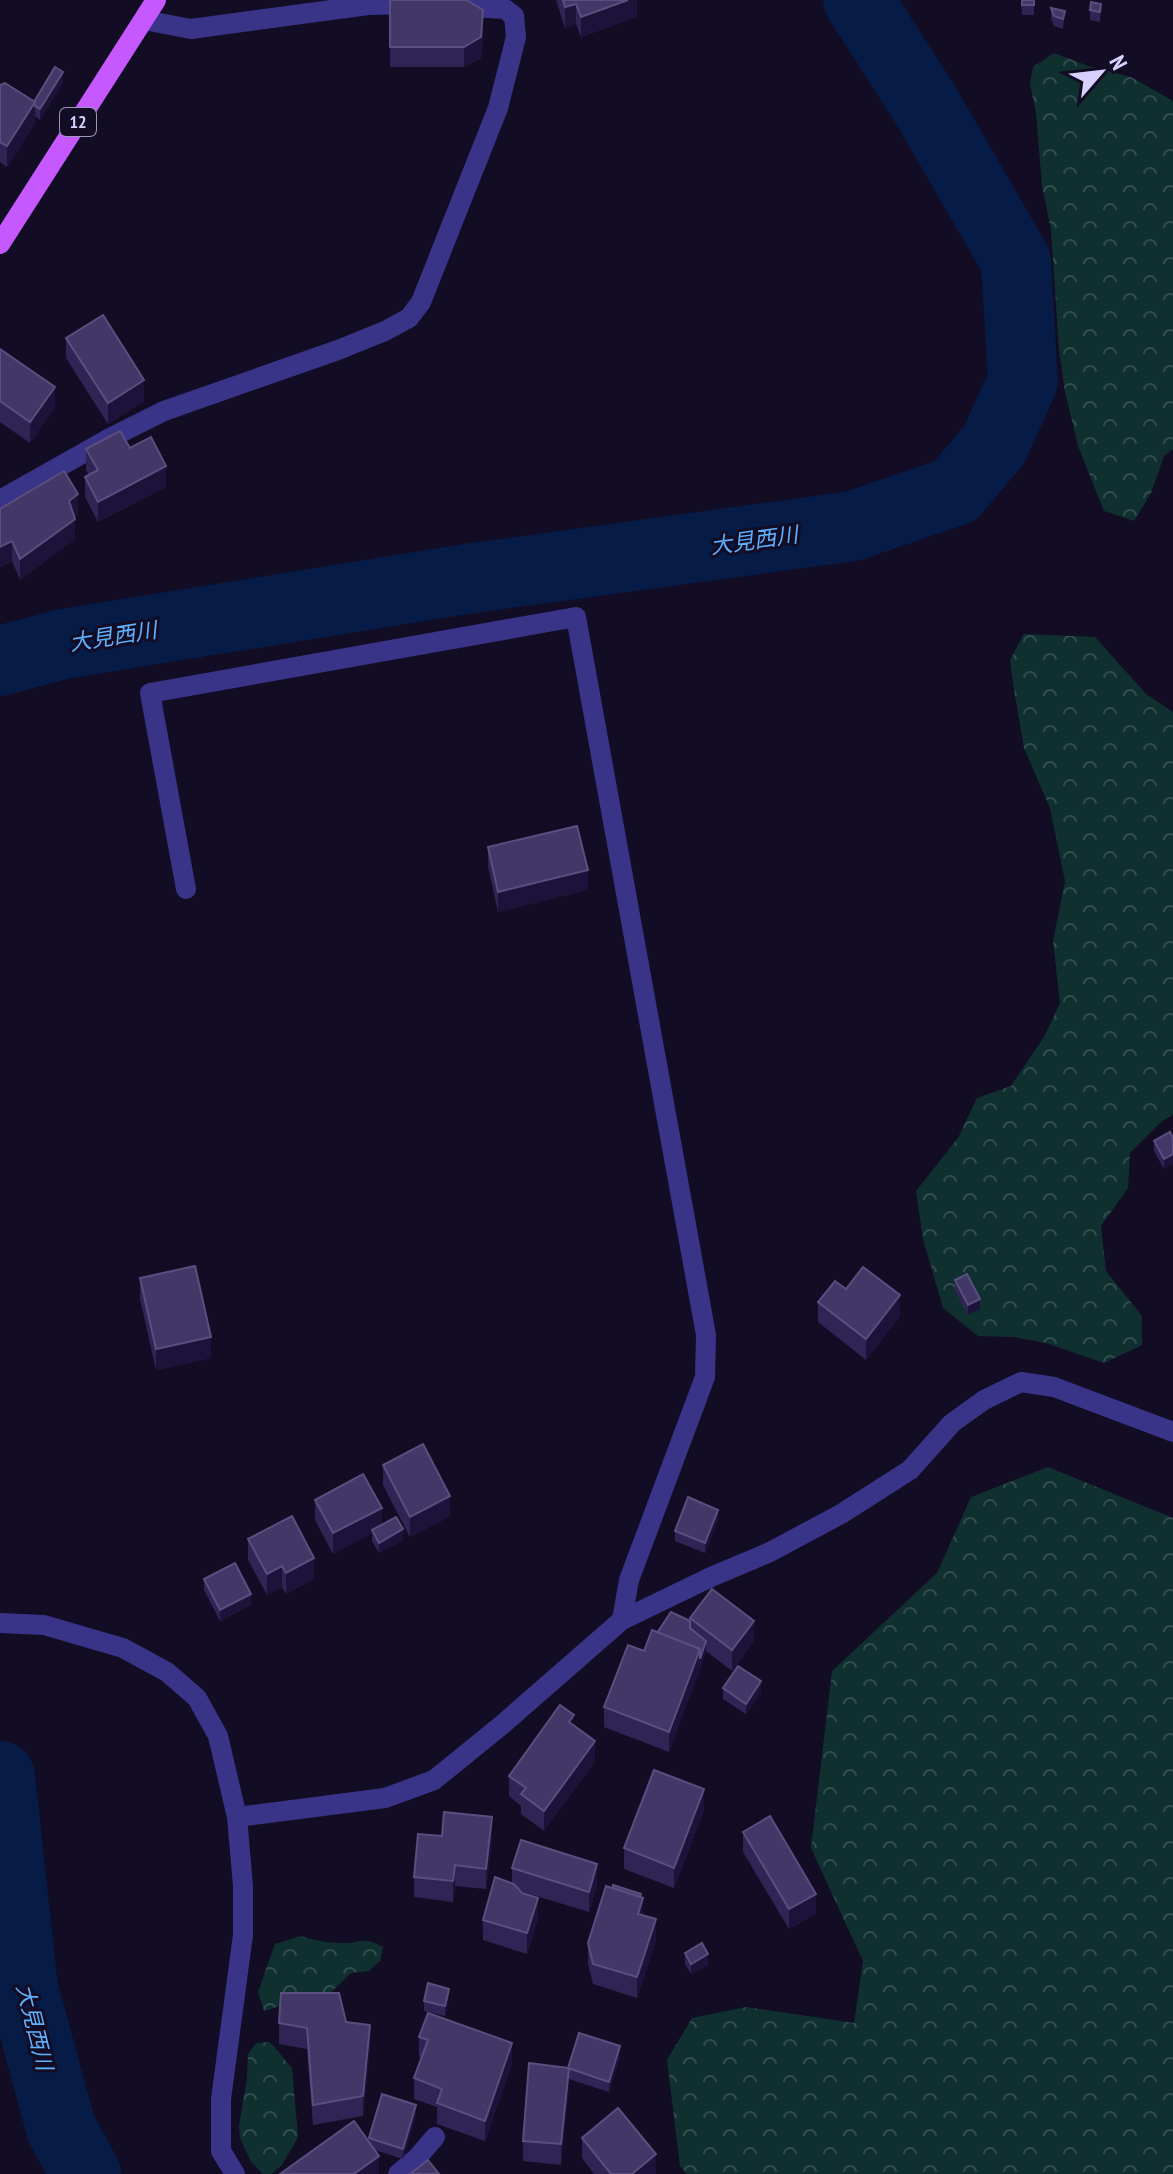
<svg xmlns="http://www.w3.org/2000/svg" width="1173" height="2174" viewBox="0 0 1173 2174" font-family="'PT Sans Narrow','Noto Sans JP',sans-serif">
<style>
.forest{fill:url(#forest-crowns)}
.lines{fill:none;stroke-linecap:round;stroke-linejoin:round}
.river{stroke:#061b45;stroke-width:70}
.lane{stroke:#3a3488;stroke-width:20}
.street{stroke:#3a3488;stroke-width:20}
.primary{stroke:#c658ff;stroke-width:20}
.wall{fill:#302455}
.shaded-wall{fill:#1c133a}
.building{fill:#423767;stroke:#594f7f;stroke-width:2}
.labels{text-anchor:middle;stroke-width:6;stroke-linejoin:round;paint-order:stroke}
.shield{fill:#120d25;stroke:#9d96be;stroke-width:2}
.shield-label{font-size:18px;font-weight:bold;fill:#d8d1ff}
.water-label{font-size:22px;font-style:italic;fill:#5fb0ff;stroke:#120d25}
</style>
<defs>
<pattern id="forest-crowns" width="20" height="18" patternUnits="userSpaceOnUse" patternTransform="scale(2)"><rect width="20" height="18" fill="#0f302f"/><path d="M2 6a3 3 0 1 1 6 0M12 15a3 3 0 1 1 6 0" fill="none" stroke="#314d4e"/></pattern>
</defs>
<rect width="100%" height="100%" fill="#120d25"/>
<g class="forest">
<path d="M1054,53L1088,66L1131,77L1173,101V449L1164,456L1151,493L1134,521L1104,511L1078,446L1065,392L1059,349L1051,230L1042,186L1036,113L1030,84L1033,67Z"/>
<path d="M1024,634L1095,637L1146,694L1173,712V1115L1162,1121L1130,1153L1128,1188L1101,1226L1106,1271L1142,1316V1345L1104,1363L1046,1343L1014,1337L978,1336L943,1308L923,1239L916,1191L958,1138L977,1098L1011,1086L1044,1037L1060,1003L1053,941L1065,881L1050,808L1024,748L1014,690L1010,660Z"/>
<path d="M1048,1467L1173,1518V2174H687L680,2166L667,2060L692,2018L746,2007L854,2023L863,1961L811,1848L832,1671L937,1573L971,1497Z"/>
<path d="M301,1936C314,1940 326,1943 339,1943C361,1944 361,1935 383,1947L380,1961L369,1971L351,1973L324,1999L280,2006L264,2011L258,1992L275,1944Z"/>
<path d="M270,2042L292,2068L298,2137L282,2165L271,2174H263L251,2162L240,2138L239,2125L247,2079L248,2054L256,2043Z"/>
</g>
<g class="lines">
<g class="river">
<path d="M0,661L63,644L466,579L853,526L955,491L994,445L1023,381L1016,261L925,104L858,0"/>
<path d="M0,1776L23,1988L61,2128L86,2174"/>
</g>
<g class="lane">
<path d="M144,20L191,29L368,5L417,4"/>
<path d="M0,500L110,438L164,411L338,350L385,331L409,318L421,302L498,108L516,37L514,16L505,9L453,6"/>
<path d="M398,2174L417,2158L435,2137"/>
</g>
<g class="street">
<path d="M186,889L150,693L576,617L706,1335L705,1377L629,1580L622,1620"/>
<path d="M0,1623L44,1625L123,1648L167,1672L197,1698L218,1736L237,1817L243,1886V1935L221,2099V2151L235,2174"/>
<path d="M237,1817L385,1798L434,1780L503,1724L622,1620L711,1577L770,1552L841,1514L910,1470L952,1423L984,1400L1021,1382L1054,1387L1173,1432"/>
</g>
<path class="primary" d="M0,244L156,0"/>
</g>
<g class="wall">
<path d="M390,0L483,30L481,58L464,67H390Z"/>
<path d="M556,0H637V17L581,37L576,24L565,28Z"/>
<path d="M1021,0H1034V15H1022Z"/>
<path d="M1101,4L1100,22L1090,20V10Z"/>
<path d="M1051,8L1065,11L1063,29L1054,26L1051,19Z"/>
<path d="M63,83L40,120L35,116V123L7,167L0,162V85L34,102Z"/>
<path d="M66,338L144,401L108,424L66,358Z"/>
<path d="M0,349L55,407L30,443L0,422Z"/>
<path d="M130,448L166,487L98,522L85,497V477L89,475L86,470V449Z"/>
<path d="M0,509L78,514L75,517V539L20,580L12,561L0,567Z"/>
<path d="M488,847L588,890L498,912L488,867Z"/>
<path d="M1170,1132L1164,1169L1154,1151V1141Z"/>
<path d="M140,1278L211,1358L156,1370L140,1299Z"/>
<path d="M955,1280L980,1309L968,1315L955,1291Z"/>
<path d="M846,1289L900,1316L866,1360L818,1322V1302Z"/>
<path d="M383,1465L450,1516L410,1537L383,1485Z"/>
<path d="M315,1500L382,1525L403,1540L379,1553L372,1541V1533L333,1554L315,1520Z"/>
<path d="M718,1520L705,1553L675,1541V1531Z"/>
<path d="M248,1539L314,1579L286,1594L282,1587L267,1595L248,1560Z"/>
<path d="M204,1579L251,1605L220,1621L204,1590Z"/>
<path d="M690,1618L754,1641L732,1671L706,1651L669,1752L604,1727V1707L657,1633L690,1621Z"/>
<path d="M723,1688L761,1692L746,1714L723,1699Z"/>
<path d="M595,1761L544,1831L521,1814V1806L509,1796V1776Z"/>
<path d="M704,1810L674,1888L624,1869V1848Z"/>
<path d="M743,1832L816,1914L789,1929L743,1852Z"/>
<path d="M442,1836L492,1838L486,1889L455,1886L453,1902L414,1897V1877Z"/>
<path d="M512,1868L597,1885L589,1912L520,1891L538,1918L527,1954L483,1940V1920L512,1883Z"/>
<path d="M641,1897L643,1915L656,1940L637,1998L593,1984L588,1964V1943Z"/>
<path d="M685,1953L708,1965L691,1974L685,1964Z"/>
<path d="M449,1999L445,2016L424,2011V2001Z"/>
<path d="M346,2022L370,2046L363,2116L313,2125L307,2049L279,2044V2023Z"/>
<path d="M419,2037L512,2064L485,2141L437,2124V2107L414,2099V2078L421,2058L419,2057Z"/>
<path d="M620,2057L609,2092L569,2079L561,2165L523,2161V2141L568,2068Z"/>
<path d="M416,2115L403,2159L375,2150L379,2174L369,2138Z"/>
<path d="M582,2138L656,2174H594L582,2158Z"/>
</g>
<g class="shaded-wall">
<path d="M628,0H637V17L581,37V17Z"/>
<path d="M576,4V24L565,28V7Z"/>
<path d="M483,10L481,58L464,67V47Z"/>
<path d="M63,72V83L40,120V109Z"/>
<path d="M35,102V123L7,167V146Z"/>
<path d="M144,380V401L108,424V403Z"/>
<path d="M55,387V407L30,443V422Z"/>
<path d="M166,466V487L98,522V502Z"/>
<path d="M78,494V514L69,522V501Z"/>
<path d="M75,519V539L20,580V559Z"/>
<path d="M12,541V561L0,567V547Z"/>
<path d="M588,870V890L498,912V892Z"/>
<path d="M1173,1154V1164L1164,1169V1159Z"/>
<path d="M900,1295V1316L866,1360V1339Z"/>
<path d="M980,1299V1309L968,1315V1305Z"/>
<path d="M211,1337V1358L156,1370V1349Z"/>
<path d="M450,1496V1516L410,1537V1517Z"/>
<path d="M382,1508V1528L372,1530V1533L333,1554V1533Z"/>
<path d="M718,1510V1520L705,1553V1543Z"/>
<path d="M403,1529V1540L379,1553V1543Z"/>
<path d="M314,1558V1579L286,1594V1573Z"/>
<path d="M282,1566V1587L267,1595V1574Z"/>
<path d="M251,1594V1605L220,1621V1610Z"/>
<path d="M754,1621V1641L732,1671V1650Z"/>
<path d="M706,1641V1651L700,1670V1659Z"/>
<path d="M700,1649V1670L669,1752V1732Z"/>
<path d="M761,1681V1692L746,1714V1704Z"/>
<path d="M595,1741V1761L544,1831V1811Z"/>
<path d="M704,1789V1810L674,1888V1868Z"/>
<path d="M492,1817V1838L486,1889V1869Z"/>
<path d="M597,1864V1885L589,1912V1892Z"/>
<path d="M455,1865V1886L453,1902V1881Z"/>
<path d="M641,1894V1904L643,1898V1918L638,1914Z"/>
<path d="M816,1894V1914L789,1929V1909Z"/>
<path d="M538,1898V1918L527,1954V1933Z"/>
<path d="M656,1919V1940L637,1998V1977Z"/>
<path d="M708,1954V1965L691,1974V1964Z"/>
<path d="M449,1989V1999L445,2016V2006Z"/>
<path d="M370,2025V2046L363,2116V2096Z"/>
<path d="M512,2043V2064L485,2141V2121Z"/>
<path d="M620,2046V2057L609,2092V2082Z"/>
<path d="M569,2068V2088L561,2165V2144Z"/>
<path d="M416,2105V2115L403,2159V2149Z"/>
<path d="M656,2154V2174H632Z"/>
<path d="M379,2156V2174H354Z"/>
</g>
<g class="building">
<path d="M390,0H466L483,10L481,37L464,47H390Z"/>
<path d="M563,0H628L581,17L576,4L565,7Z"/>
<rect x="1022" y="0" width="12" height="5"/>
<path d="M1091,2L1101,4L1100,12L1090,10Z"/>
<path d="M1051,8L1065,11L1063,19L1054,16Z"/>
<path d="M55,67L63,72L40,109L35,106L34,102Z"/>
<path d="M5,83L35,102L7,146L0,142V85Z"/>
<path d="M103,315L144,380L108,403L66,338Z"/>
<path d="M0,349L55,387L30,422L0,401Z"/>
<path d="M120,431L130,448L151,437L166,466L98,502L85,477L98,470L86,449Z"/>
<path d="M64,471L78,494L69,501L75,519L20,559L12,541L0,547V509Z"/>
<path d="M577,826L588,870L498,892L488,847Z"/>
<path d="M1170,1132L1173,1138V1154L1164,1159L1154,1141Z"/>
<path d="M195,1266L211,1337L156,1349L140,1278Z"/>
<path d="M863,1267L900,1295L866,1339L818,1302L835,1281L846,1289Z"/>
<path d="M967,1274L980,1299L968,1305L955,1280Z"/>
<path d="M423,1444L450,1496L410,1517L383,1465Z"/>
<path d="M363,1474L382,1508L333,1533L315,1500Z"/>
<path d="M688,1497L718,1510L705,1543L675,1531Z"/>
<path d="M292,1516L314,1558L286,1573L282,1566L267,1574L248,1539Z"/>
<path d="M396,1517L403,1529L379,1543L372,1530Z"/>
<path d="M235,1563L251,1594L220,1610L204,1579Z"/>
<path d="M712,1589L754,1621L732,1650L690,1618Z"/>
<path d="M671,1612L690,1621V1628L706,1641L700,1659V1649L657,1633Z"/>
<path d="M652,1630L700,1649L669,1732L604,1707L628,1645L644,1651Z"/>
<path d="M738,1666L761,1681L746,1704L723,1688Z"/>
<path d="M560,1705L574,1715L569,1722L595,1741L544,1811L521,1794L526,1788L509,1776Z"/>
<path d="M654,1770L704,1789L674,1868L624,1848Z"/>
<path d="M444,1812L492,1817L486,1869L455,1865L453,1881L414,1877L418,1834L442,1836Z"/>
<path d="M770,1816L816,1894L789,1909L743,1832Z"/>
<path d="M521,1840L597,1864L589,1892L512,1868Z"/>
<path d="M495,1877L514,1884L522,1893L538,1898L527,1933L483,1920Z"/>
<path d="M613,1885L641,1894L640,1897L613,1888Z"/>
<path d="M606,1886L643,1898L638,1914L656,1919L637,1977L593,1964L588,1943Z"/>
<path d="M702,1943L708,1954L691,1964L685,1953Z"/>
<path d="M428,1983L449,1989L445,2006L424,2001Z"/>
<path d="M281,1993H339L346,2022L370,2025L363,2096L313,2105L307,2028L279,2023Z"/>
<path d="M428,2013L512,2043L485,2121L437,2103L442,2089L414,2078L428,2040L419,2037Z"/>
<path d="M579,2033L620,2046L609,2082L568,2068Z"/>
<path d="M529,2063L569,2068L561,2144L523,2141Z"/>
<path d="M382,2094L416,2105L403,2149L369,2138Z"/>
<path d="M618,2108L656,2154L632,2174H611L582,2138Z"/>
<path d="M354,2121L379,2156L354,2174H280Z"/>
<path d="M428,2160L439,2174H410Z"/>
</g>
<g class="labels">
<rect class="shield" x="60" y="108" width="36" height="28" rx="6"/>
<g class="shield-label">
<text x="78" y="128">12</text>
</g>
<g class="water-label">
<text transform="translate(754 540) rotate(-8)" y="8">大見西川</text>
<text transform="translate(113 636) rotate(-9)" y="8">大見西川</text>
<text transform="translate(35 2027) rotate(76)" y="8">大見西川</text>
</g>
</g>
<g transform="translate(1101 72) rotate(62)" stroke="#120d25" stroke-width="6" paint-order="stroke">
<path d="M0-6L14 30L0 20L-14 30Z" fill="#d8d1ff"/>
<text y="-12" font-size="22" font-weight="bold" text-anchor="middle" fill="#d8d1ff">N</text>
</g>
</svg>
